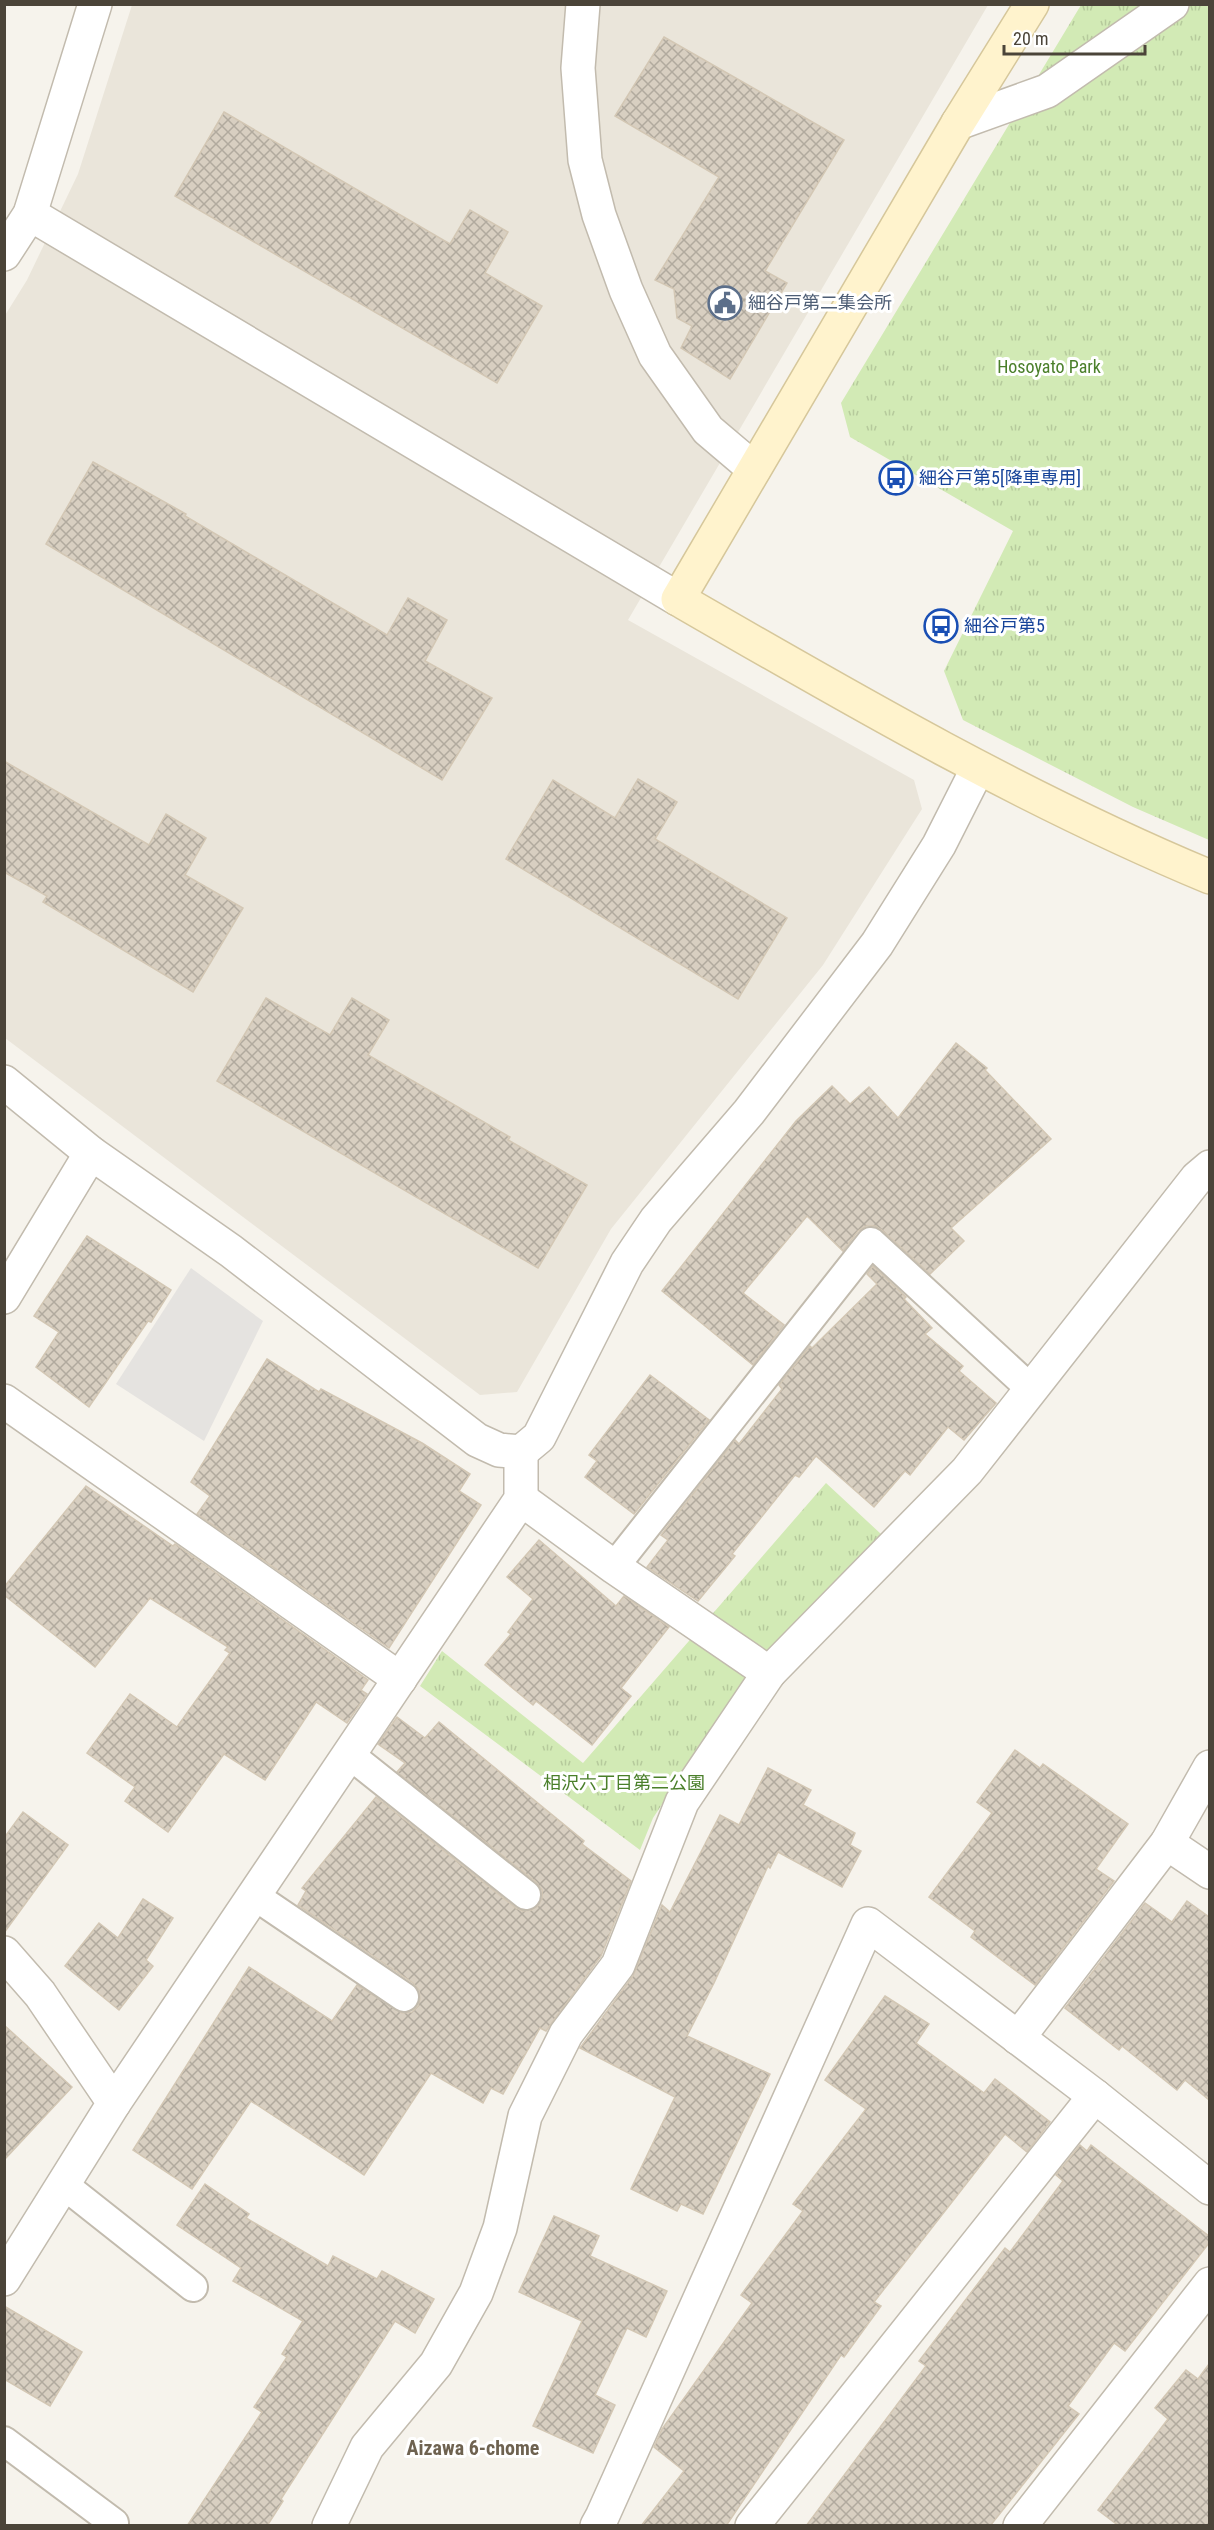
<svg xmlns="http://www.w3.org/2000/svg" width="1214" height="2530" viewBox="0 0 1214 2530" font-family="'Roboto Condensed','Noto Sans JP',sans-serif">
<style>
.residential{fill:#eae5da}
.grass{fill:url(#grass-tufts)}
.parking{fill:#e5e3e0}
.building{fill:url(#building-cross-hatch);stroke:#d3c7b4;stroke-width:1.5}
.lines{fill:none;stroke-linecap:round;stroke-linejoin:round}
.lane-casing{stroke:#c2bbae;stroke-width:32}
.street-casing{stroke:#c2bbae;stroke-width:36}
.secondary-casing{stroke:#d6c79b;stroke-width:36}
.lane{stroke:#fff;stroke-width:28}
.street{stroke:#fff;stroke-width:33}
.secondary{stroke:#fff3cd;stroke-width:33}
.labels{text-anchor:middle;stroke-width:6;stroke-linejoin:round;paint-order:stroke}
.service-label{font-size:18px;fill:#4e5e75;stroke:#fff;text-anchor:start}
.park-label{font-size:18px;fill:#4a7f2a;stroke:#fff}
.transit-label{font-size:18px;fill:#164399;stroke:#fff;text-anchor:start}
.neighbourhood-label{font-size:20px;font-weight:bold;fill:#6e6250;stroke:#fff}
</style>
<defs>
<pattern id="grass-tufts" width="24" height="20" patternUnits="userSpaceOnUse" patternTransform="scale(1.5)"><rect width="24" height="20" fill="#d2eab5"/><path d="M3 7l-1-3M5 7V3M7 7l1-3M15 17l-1-3M17 17v-4M19 17l1-3" fill="none" stroke="#b6ca9c"/></pattern>
<pattern id="building-cross-hatch" width="8" height="8" patternUnits="userSpaceOnUse" patternTransform="scale(1.5)"><rect width="8" height="8" fill="#d8cfc1"/><path d="M0 0l8 8M0 8l8-8" fill="none" stroke="#b1aa9e"/></pattern>
</defs>
<rect width="100%" height="100%" fill="#f6f3ec"/>
<path class="residential" d="M132,5H988L628,620L914,780L922,809L823,965L611,1229L517,1392L480,1395L5,1038L4,317L27,280L78,174Z"/>
<g class="grass">
<path d="M1081,5H1209V840L1133,807L963,720L944,671L1013,531L850,437L841,403Z"/>
<path d="M826,1483L881,1534L737,1691L653,1818L640,1850L420,1686L442,1651L583,1763Z"/>
</g>
<path class="parking" d="M191,1268L263,1321L204,1441L116,1384Z"/>
<g class="building">
<path d="M664,37L844,140L765,271L787,283L730,379L681,348L692,326L677,318L674,289L655,280L719,177L615,116Z"/>
<path d="M224,112L450,244L470,210L508,232L485,273L542,306L497,383L175,196Z"/>
<path d="M93,462L186,514L185,516L387,635L408,598L447,620L425,661L492,698L442,780L46,544Z"/>
<path d="M4,761L149,845L166,814L206,838L185,875L243,908L193,992L43,902L47,896L4,872Z"/>
<path d="M638,779L677,802L655,839L787,918L738,999L506,859L553,780L615,818Z"/>
<path d="M266,998L330,1035L352,998L389,1020L368,1055L510,1137L508,1140L587,1185L538,1268L217,1081Z"/>
<path d="M956,1043L987,1068L985,1070L1051,1139L951,1228L964,1241L930,1274L882,1230L875,1226H866L858,1231L843,1251L807,1216L743,1293L784,1325L753,1365L662,1291L796,1121L832,1086L850,1104L869,1087L898,1118Z"/>
<path d="M87,1236L171,1290L151,1322L148,1321L89,1407L36,1367L59,1332L34,1316Z"/>
<path d="M873,1266L906,1297L904,1299L932,1328L925,1334L963,1366L959,1371L996,1403L964,1440L948,1427L910,1475L905,1471L874,1507L816,1456L799,1477L795,1475L732,1554L735,1556L698,1601L647,1567L668,1540L661,1535L735,1440L739,1444L782,1389L779,1385L810,1346L812,1348L877,1284L867,1274Z"/>
<path d="M267,1359L319,1392L321,1389L422,1443L470,1474L459,1491L481,1505L389,1648L197,1514L210,1496L191,1482Z"/>
<path d="M650,1375L709,1420L634,1514L585,1477L597,1461L589,1455Z"/>
<path d="M86,1486L173,1546L175,1544L368,1680L361,1690L367,1694L347,1723L316,1702L265,1780L224,1754L168,1832L125,1801L135,1787L87,1753L130,1694L177,1727L230,1653L225,1650L228,1647L150,1598L95,1667L4,1595V1587Z"/>
<path d="M539,1540L616,1606L624,1596L669,1627L621,1688L631,1696L592,1745L536,1701L533,1705L485,1665L511,1634L508,1632L533,1599L507,1577Z"/>
<path d="M397,1717L425,1738L439,1722L584,1841L582,1844L631,1881L601,1956L546,2031L540,2028L503,2094L491,2088L483,2103L431,2073L364,2175L251,2101L192,2189L133,2150L249,1967L332,2021L357,1985L402,2013L412,2012L418,2006L420,1999L419,1990L413,1983L298,1905L306,1891L302,1888L376,1797L516,1908L523,1911L531,1910L538,1906L542,1898V1890L536,1882L397,1772L405,1763L378,1744Z"/>
<path d="M1015,1750L1040,1768L1043,1764L1128,1824L1096,1869L1114,1881L1035,1985L971,1937L975,1931L929,1897L992,1813L977,1802Z"/>
<path d="M768,1768L811,1790L803,1805L855,1833L850,1845L861,1851L842,1887L778,1852L770,1868L768,1866L714,1983L687,2036L770,2074L703,2214L681,2204L677,2211L631,2189L675,2097L580,2048L633,1976L662,1905L670,1912L720,1815L739,1825Z"/>
<path d="M23,1812L68,1845L4,1933V1838Z"/>
<path d="M143,1899L173,1918L146,1960L153,1966L119,2010L65,1966L99,1923L118,1938Z"/>
<path d="M1187,1901L1209,1917V2100L1185,2080L1177,2090L1122,2046L1119,2050L1065,2008L1145,1903L1172,1922Z"/>
<path d="M885,1996L929,2024L916,2043L984,2093L995,2079L1050,2122L1027,2152L1005,2134L874,2302L881,2306L844,2357L841,2355L726,2526H641L684,2471L654,2447L662,2429L752,2303L741,2295L803,2211L793,2204L866,2109L825,2080Z"/>
<path d="M4,2025L72,2087L4,2160Z"/>
<path d="M1080,2145L1087,2151L1091,2145L1209,2236V2243L1125,2351L1114,2343L1068,2406L1079,2414L990,2526H806L926,2366L919,2361L1005,2248L1010,2252L1063,2181L1056,2175Z"/>
<path d="M205,2184L249,2214L246,2218L328,2266L333,2256L377,2279L382,2271L434,2299L415,2333L395,2321L281,2499L283,2501L267,2526H187L262,2412L254,2407L287,2357L282,2354L303,2321L233,2281L241,2268L177,2225Z"/>
<path d="M554,2216L599,2236L590,2256L667,2291L646,2337L627,2328L595,2395L615,2405L593,2453L533,2426L582,2321L519,2292Z"/>
<path d="M4,2306L82,2352L50,2406L4,2379Z"/>
<path d="M1209,2364V2526H1119L1098,2510L1168,2419L1155,2408L1186,2370L1198,2379Z"/>
</g>
<g class="lines">
<defs>
<g id="lane">
<path d="M614,1567L871,1242L1032,1390"/>
<path d="M350,1755L526,1895"/>
<path d="M255,1896L404,1997"/>
<path d="M64,2185L193,2287"/>
<path d="M4,2441L114,2523"/>
</g>
<g id="street">
<path d="M583,4L578,68L585,160L599,215L626,290L655,355L708,430L754,469"/>
<path d="M958,123L1047,91L1172,4"/>
<path d="M30,214L678,599"/>
<path d="M4,254L30,214L95,4"/>
<path d="M4,1082L91,1153L231,1251L477,1440L499,1450L521,1452L539,1437L627,1263L656,1220L749,1112L877,944L939,845L978,768"/>
<path d="M4,1297L91,1153"/>
<path d="M4,1401L400,1679"/>
<path d="M521,1499L614,1567L769,1673"/>
<path d="M1167,1843L1210,1872"/>
<path d="M4,1953L40,1994L114,2103L4,2279"/>
<path d="M1018,2038L1167,1843L1210,1767"/>
<path d="M114,2103L521,1499V1452"/>
<path d="M329,2526L367,2447L436,2364L476,2293L500,2228L525,2116L566,2034L618,1965L682,1802L769,1673L967,1471L1197,1178L1210,1167"/>
<path d="M597,2526L602,2517L868,1924L1095,2096L1210,2188"/>
<path d="M752,2526L1095,2096"/>
<path d="M1020,2526L1210,2284"/>
</g>
<path id="secondary" d="M1032,4L958,123L678,599C851,699 1025,800 1210,877"/>
</defs>
<use href="#lane" class="lane-casing"/>
<use href="#street" class="street-casing"/>
<use href="#secondary" class="secondary-casing"/>
<use href="#lane" class="lane"/>
<use href="#street" class="street"/>
<use href="#secondary" class="secondary"/>
</g>
<defs>
<symbol id="civic-ring" viewBox="-11 -11 22 22"><circle r="9.5" fill="#fff" stroke="#5c6f8a" stroke-width="1.5"/><path d="M-.6-6.5H3V-4.5H.6V-3L4-1V1h2V6H-6V1h2V-1L-.6-3ZM-1.2 2.5V6h2.4V2.5Z" fill="#5c6f8a"/></symbol>
<symbol id="bus-ring" viewBox="-11 -11 22 22"><circle r="9.5" fill="#fff" stroke="#1a4fb4" stroke-width="1.5"/><path d="M-5-6H5V4H4V6H2V4H-2V6H-4V4H-5ZM-3.5-4V0h7V-4ZM-3.5 1.2v1.5H-2V1.2ZM2 1.2v1.5H3.5V1.2Z" fill="#1a4fb4"/></symbol>
</defs>
<g fill-rule="evenodd">
<use href="#civic-ring" x="706" y="284" width="38" height="38"/>
<use href="#bus-ring" x="877" y="459" width="38" height="38"/>
<use href="#bus-ring" x="922" y="607" width="38" height="38"/>
</g>
<g class="labels">
<g class="service-label">
<text x="748" y="309">細谷戸第二集会所</text>
</g>
<g class="park-label">
<text x="1049" y="373">Hosoyato Park</text>
<text x="624" y="1789">相沢六丁目第二公園</text>
</g>
<g class="transit-label">
<text x="919" y="484">細谷戸第5[降車専用]</text>
<text x="964" y="632">細谷戸第5</text>
</g>
<g class="neighbourhood-label">
<text x="473" y="2455">Aizawa 6-chome</text>
</g>
</g>
<rect width="1214" height="2530" fill="none" stroke="#4b4439" stroke-width="12"/>
<path d="M1004 45v9h141v-9" fill="none" stroke="#4b4439" stroke-width="3"/>
<text x="1013" y="45" font-size="18" fill="#4b4439" stroke="#ffffff" stroke-width="4.5" paint-order="stroke">20 m</text>
</svg>
